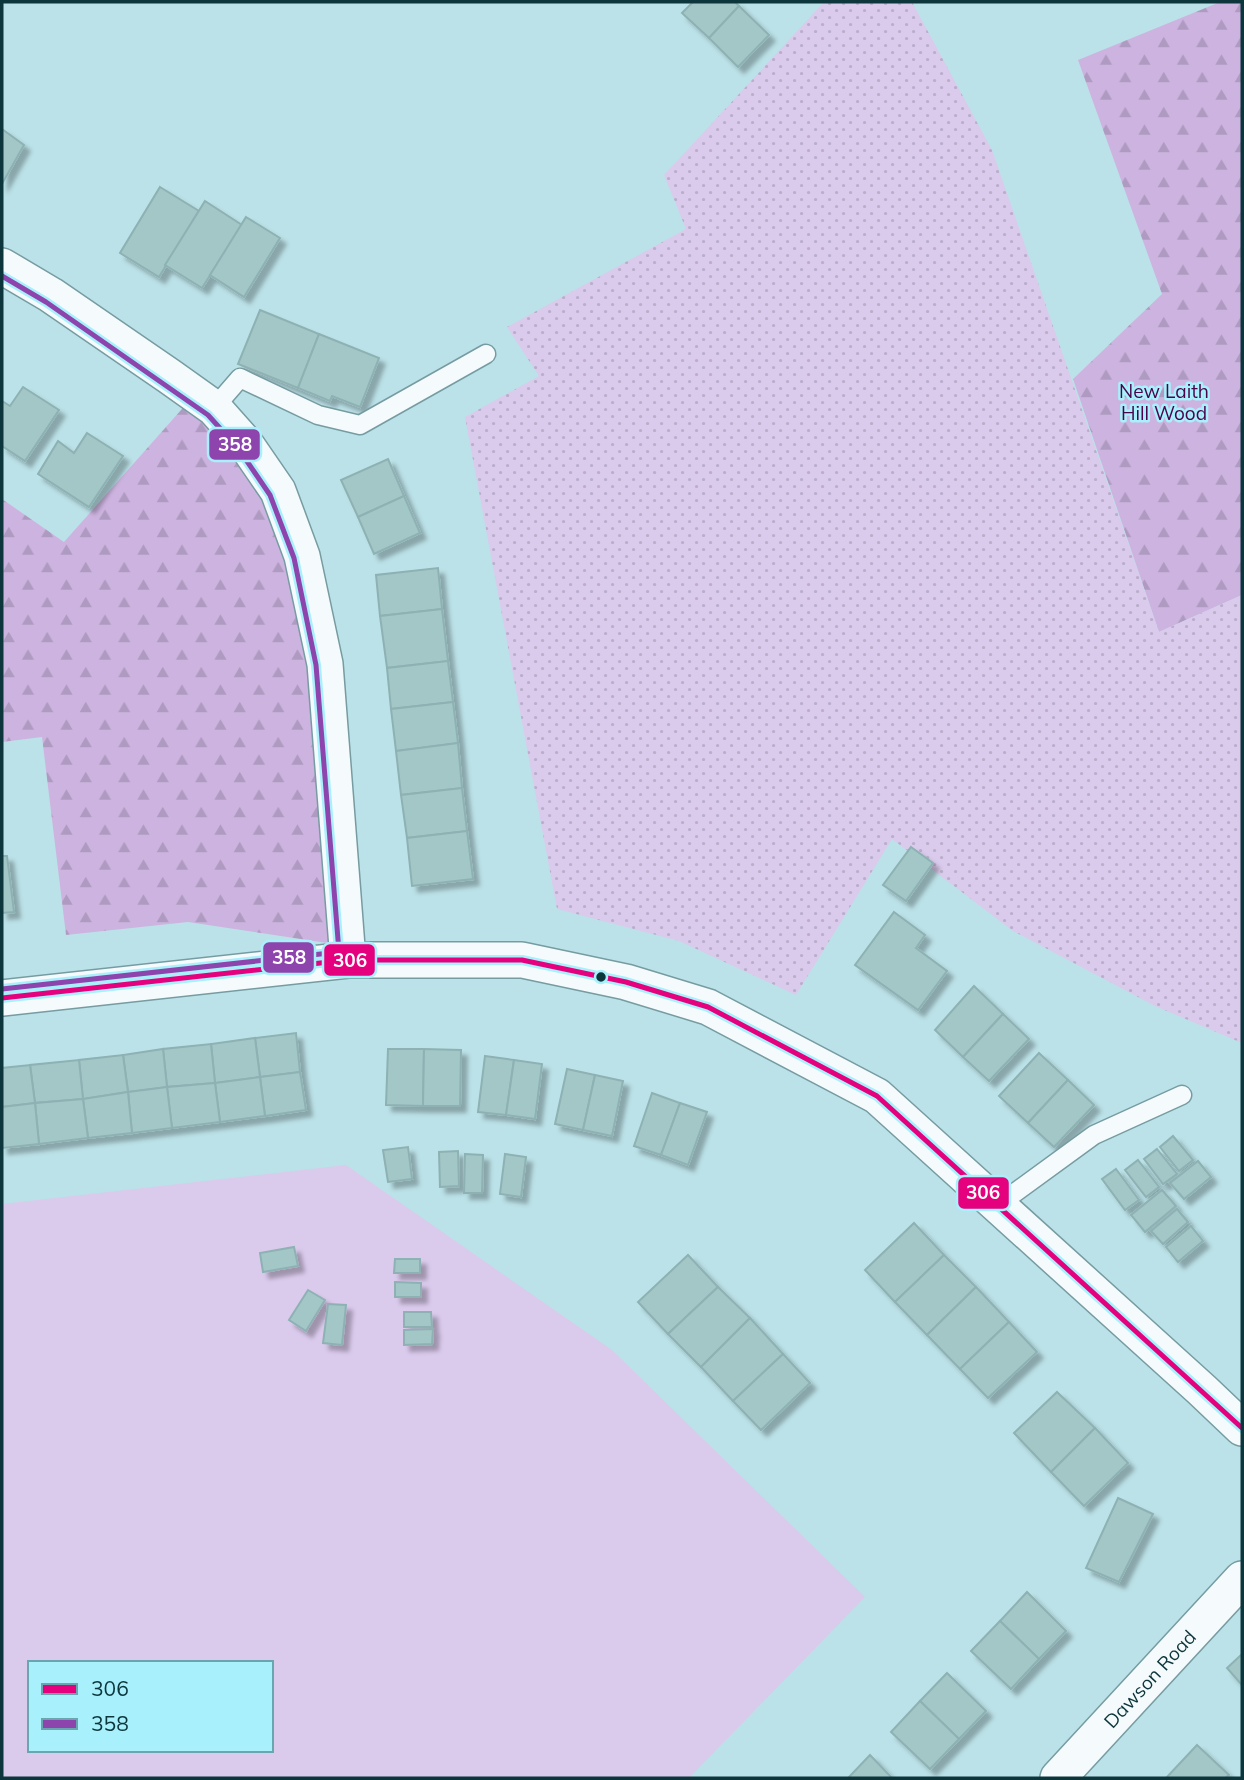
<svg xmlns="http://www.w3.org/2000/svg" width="1244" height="1780" viewBox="0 0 1244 1780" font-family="Mulish,sans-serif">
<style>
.grass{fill:#dacaec;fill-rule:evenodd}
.forest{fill:url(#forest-firs)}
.park{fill:url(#park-dots)}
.building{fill:#a3c6c7;stroke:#8eb2b3;stroke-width:2;filter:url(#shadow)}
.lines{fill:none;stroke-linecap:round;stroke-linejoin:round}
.service-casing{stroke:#769ca2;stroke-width:21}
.minor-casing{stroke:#769ca2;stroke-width:38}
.service{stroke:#f5fbfc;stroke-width:18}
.minor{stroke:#f5fbfc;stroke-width:35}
.bus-1-casing{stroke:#a8f0fb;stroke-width:10}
.bus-2-casing{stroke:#a8f0fb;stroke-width:10}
.bus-1{stroke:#e5007d;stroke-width:5}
.bus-2{stroke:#8e44ad;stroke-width:5}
.bus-dot{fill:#0d363c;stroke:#a8f0fb;stroke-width:2.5}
.labels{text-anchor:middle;stroke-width:5;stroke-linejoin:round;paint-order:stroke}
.park-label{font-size:19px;fill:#4b044c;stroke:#a8f0fb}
.street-label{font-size:19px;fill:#0d363c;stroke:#a8f0fb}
.line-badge{stroke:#a8f0fb;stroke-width:2.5}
.badge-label{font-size:19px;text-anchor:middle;font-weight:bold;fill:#fff}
</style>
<defs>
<pattern id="forest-firs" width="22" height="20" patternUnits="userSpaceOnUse" patternTransform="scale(1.75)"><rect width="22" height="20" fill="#cdb4e0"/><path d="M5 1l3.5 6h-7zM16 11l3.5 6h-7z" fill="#af9bc1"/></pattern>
<pattern id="park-dots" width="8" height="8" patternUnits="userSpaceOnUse" patternTransform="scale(1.75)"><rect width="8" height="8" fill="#dacaec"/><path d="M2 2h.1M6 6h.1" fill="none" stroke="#baaecb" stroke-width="1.8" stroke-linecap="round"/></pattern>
<filter id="shadow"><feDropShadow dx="6" dy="6" stdDeviation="2" flood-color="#0004"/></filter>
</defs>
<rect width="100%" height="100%" fill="#bbe2e8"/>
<path class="grass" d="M346,1165L612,1350L865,1597L689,1778H2V1204ZM30,1663H271V1750H30Z"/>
<g class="forest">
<path d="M1220,2H1242V595L1159,632L1073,379L1162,294L1078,60Z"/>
<path d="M189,401L265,491L288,561L312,673L334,944L188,922L66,935L42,737L2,742V499L64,542Z"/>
</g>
<path class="park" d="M824,2H912L992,150L1159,632L1242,595V1043L1155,1006L1013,931L892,839L796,995L679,941L557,909L465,417L539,376L507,327L686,229L664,175Z"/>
<g class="building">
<path d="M693,2H735L739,6L709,38L682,13Z"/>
<path d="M739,6L769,35L738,67L709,38Z"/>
<path d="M2,129L24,145L2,184Z"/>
<path d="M160,187L199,211L159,277L120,253Z"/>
<path d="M205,201L242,225L202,288L165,265Z"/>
<path d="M246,217L280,238L244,297L210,275Z"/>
<path d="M260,310L319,334L298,388L238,364Z"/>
<path d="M319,334L379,358L360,407L332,396L330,401L298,388Z"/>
<path d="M23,387L59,410L25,461L2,446V401L10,406Z"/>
<path d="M87,433L123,456L89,507L38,474L58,441L74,453Z"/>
<path d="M388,459L404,496L358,517L341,480Z"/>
<path d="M404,496L420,533L374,554L358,517Z"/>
<path d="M438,568L442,609L380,616L376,575Z"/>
<path d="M442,609L448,661L387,668L380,616Z"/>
<path d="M448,661L453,702L391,709L387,668Z"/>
<path d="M453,702L458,743L396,751L391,709Z"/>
<path d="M458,743L462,788L401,795L396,751Z"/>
<path d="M462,788L467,831L407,838L401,795Z"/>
<path d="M467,831L473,879L412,886L407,838Z"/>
<path d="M911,847L933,863L906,901L883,885Z"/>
<path d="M2,856H7L14,912L2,913Z"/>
<path d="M894,912L925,935L916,948L947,971L918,1010L855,965Z"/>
<path d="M974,986L1003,1014L963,1057L935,1030Z"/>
<path d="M1003,1014L1029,1039L989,1081L963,1057Z"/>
<path d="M296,1033L300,1072L260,1077L255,1038Z"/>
<path d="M255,1038L260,1077L215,1083L211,1044Z"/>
<path d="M211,1044L215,1083L167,1087L163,1049Z"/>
<path d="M163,1049L167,1087L128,1092L123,1055Z"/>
<path d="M388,1049H424L423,1106L386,1105Z"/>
<path d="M424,1049L461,1050L460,1106H423Z"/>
<path d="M1039,1053L1068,1080L1028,1123L999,1096Z"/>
<path d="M123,1055L128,1092L83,1099L79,1060Z"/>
<path d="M485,1056L514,1060L506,1115L478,1112Z"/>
<path d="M79,1060L83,1099L35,1103L30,1065Z"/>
<path d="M514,1060L542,1064L535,1119L506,1115Z"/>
<path d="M30,1065L35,1103L2,1107V1068Z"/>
<path d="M567,1069L595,1075L583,1130L555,1124Z"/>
<path d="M300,1072L306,1110L265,1116L260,1077Z"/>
<path d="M595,1075L623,1081L612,1136L583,1130Z"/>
<path d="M260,1077L265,1116L220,1122L215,1083Z"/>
<path d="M1068,1080L1094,1105L1054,1147L1028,1123Z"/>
<path d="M215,1083L220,1122L172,1128L167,1087Z"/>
<path d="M167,1087L172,1128L132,1133L128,1092Z"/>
<path d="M128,1092L132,1133L88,1138L83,1099Z"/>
<path d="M652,1093L680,1103L661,1155L634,1146Z"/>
<path d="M83,1099L88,1138L39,1144L35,1103Z"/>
<path d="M35,1103L39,1144L2,1148V1107Z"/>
<path d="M680,1103L707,1112L688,1165L661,1155Z"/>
<path d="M1173,1136L1193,1160L1179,1171L1160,1147Z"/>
<path d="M408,1147L412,1179L388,1182L383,1150Z"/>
<path d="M1157,1149L1177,1174L1163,1184L1144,1159Z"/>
<path d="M458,1151L459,1186L440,1187L439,1152Z"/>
<path d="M465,1154L483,1155L482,1193H464Z"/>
<path d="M505,1154L526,1157L521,1197L500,1194Z"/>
<path d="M1138,1160L1159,1187L1146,1197L1125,1170Z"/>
<path d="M1198,1161L1211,1177L1184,1199L1170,1183Z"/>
<path d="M1116,1169L1139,1200L1125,1210L1102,1179Z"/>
<path d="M1162,1190L1176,1206L1145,1232L1131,1215Z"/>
<path d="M1177,1209L1188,1222L1163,1244L1151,1231Z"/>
<path d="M914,1223L944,1255L895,1302L865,1270Z"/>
<path d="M1191,1226L1203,1241L1178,1262L1166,1247Z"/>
<path d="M294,1247L298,1266L263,1272L260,1253Z"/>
<path d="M688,1255L718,1287L668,1334L638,1302Z"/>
<path d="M944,1255L976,1287L927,1335L895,1302Z"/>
<path d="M395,1259H420V1273H394Z"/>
<path d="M395,1282L421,1283V1297H395Z"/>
<path d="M718,1287L750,1318L701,1367L668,1334Z"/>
<path d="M976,1287L1009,1322L960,1369L927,1335Z"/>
<path d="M308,1290L325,1300L306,1331L289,1320Z"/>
<path d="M328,1304L346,1305L342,1345L323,1343Z"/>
<path d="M404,1312H431L432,1327H404Z"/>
<path d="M750,1318L783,1354L733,1401L701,1367Z"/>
<path d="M1009,1322L1037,1352L988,1398L960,1369Z"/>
<path d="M433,1329L432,1344L404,1345V1330Z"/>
<path d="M783,1354L810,1383L761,1430L733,1401Z"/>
<path d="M1057,1392L1095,1428L1051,1472L1014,1433Z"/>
<path d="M1095,1428L1128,1463L1084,1506L1051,1472Z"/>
<path d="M1118,1498L1153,1514L1119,1582L1086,1568Z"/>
<path d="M1027,1592L1066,1631L1039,1659L1000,1621Z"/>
<path d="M1000,1621L1039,1659L1011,1689L971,1651Z"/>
<path d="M1242,1654V1685L1227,1668Z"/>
<path d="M947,1673L986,1711L959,1739L920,1701Z"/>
<path d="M920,1701L959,1739L930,1769L891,1732Z"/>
<path d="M1197,1745L1229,1775L1225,1778H1166Z"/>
<path d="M870,1755L892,1778H848Z"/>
</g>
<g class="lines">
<defs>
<g id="service">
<path d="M214,408L240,378L318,415L360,425L486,354"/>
<path d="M998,1205L1094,1135L1182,1095"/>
</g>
<g id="minor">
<path d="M2,266L51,295L169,376L214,408L245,443L278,491L302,556L325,664L348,960"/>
<path d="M2,998L348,960H522L626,982L708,1007L877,1096L1202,1390L1242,1428"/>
<path id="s1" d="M1058,1778L1242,1579"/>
</g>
</defs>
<use href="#service" class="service-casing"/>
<use href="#minor" class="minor-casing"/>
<use href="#service" class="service"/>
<use href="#minor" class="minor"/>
<defs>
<path id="bus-1" d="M2,998L348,960H522L626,982L708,1007L877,1096L1242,1428"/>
<path id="bus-2" d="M2,276L46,302L208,415L238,448L270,495L294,558L316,665L339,952L2,989"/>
</defs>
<use href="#bus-1" class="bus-1-casing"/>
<use href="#bus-2" class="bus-2-casing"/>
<use href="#bus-1" class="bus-1"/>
<use href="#bus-2" class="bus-2"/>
</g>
<circle class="bus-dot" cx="601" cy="977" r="6"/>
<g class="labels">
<g class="park-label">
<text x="1164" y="398">New Laith<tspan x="1164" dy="22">Hill Wood</tspan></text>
</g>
<g class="street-label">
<text dy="7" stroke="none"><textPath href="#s1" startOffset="135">Dawson Road</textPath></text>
</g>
</g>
<g class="line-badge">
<rect x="208" y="428" width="53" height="33" rx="7" fill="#8e44ad"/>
<rect x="262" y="941" width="53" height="33" rx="7" fill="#8e44ad"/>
<rect x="323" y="943" width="53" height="34" rx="7" fill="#e5007d"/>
<rect x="957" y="1176" width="53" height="34" rx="7" fill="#e5007d"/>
</g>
<g class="badge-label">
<text x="235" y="451">358</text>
<text x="289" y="964">358</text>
<text x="350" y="967">306</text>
<text x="983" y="1199">306</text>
</g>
<rect width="1244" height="1780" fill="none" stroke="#0d363c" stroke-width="7"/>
<rect x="28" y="1661" width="245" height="91" fill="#a8f0fb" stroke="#6aa6af" stroke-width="2"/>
<rect x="42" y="1684" width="35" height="10" fill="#e5007d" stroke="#6aa6af" stroke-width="2"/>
<text x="91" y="1696" font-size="21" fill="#0d363c">306</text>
<rect x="42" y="1719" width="35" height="10" fill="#8e44ad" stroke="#6aa6af" stroke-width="2"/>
<text x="91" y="1731" font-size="21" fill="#0d363c">358</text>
</svg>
